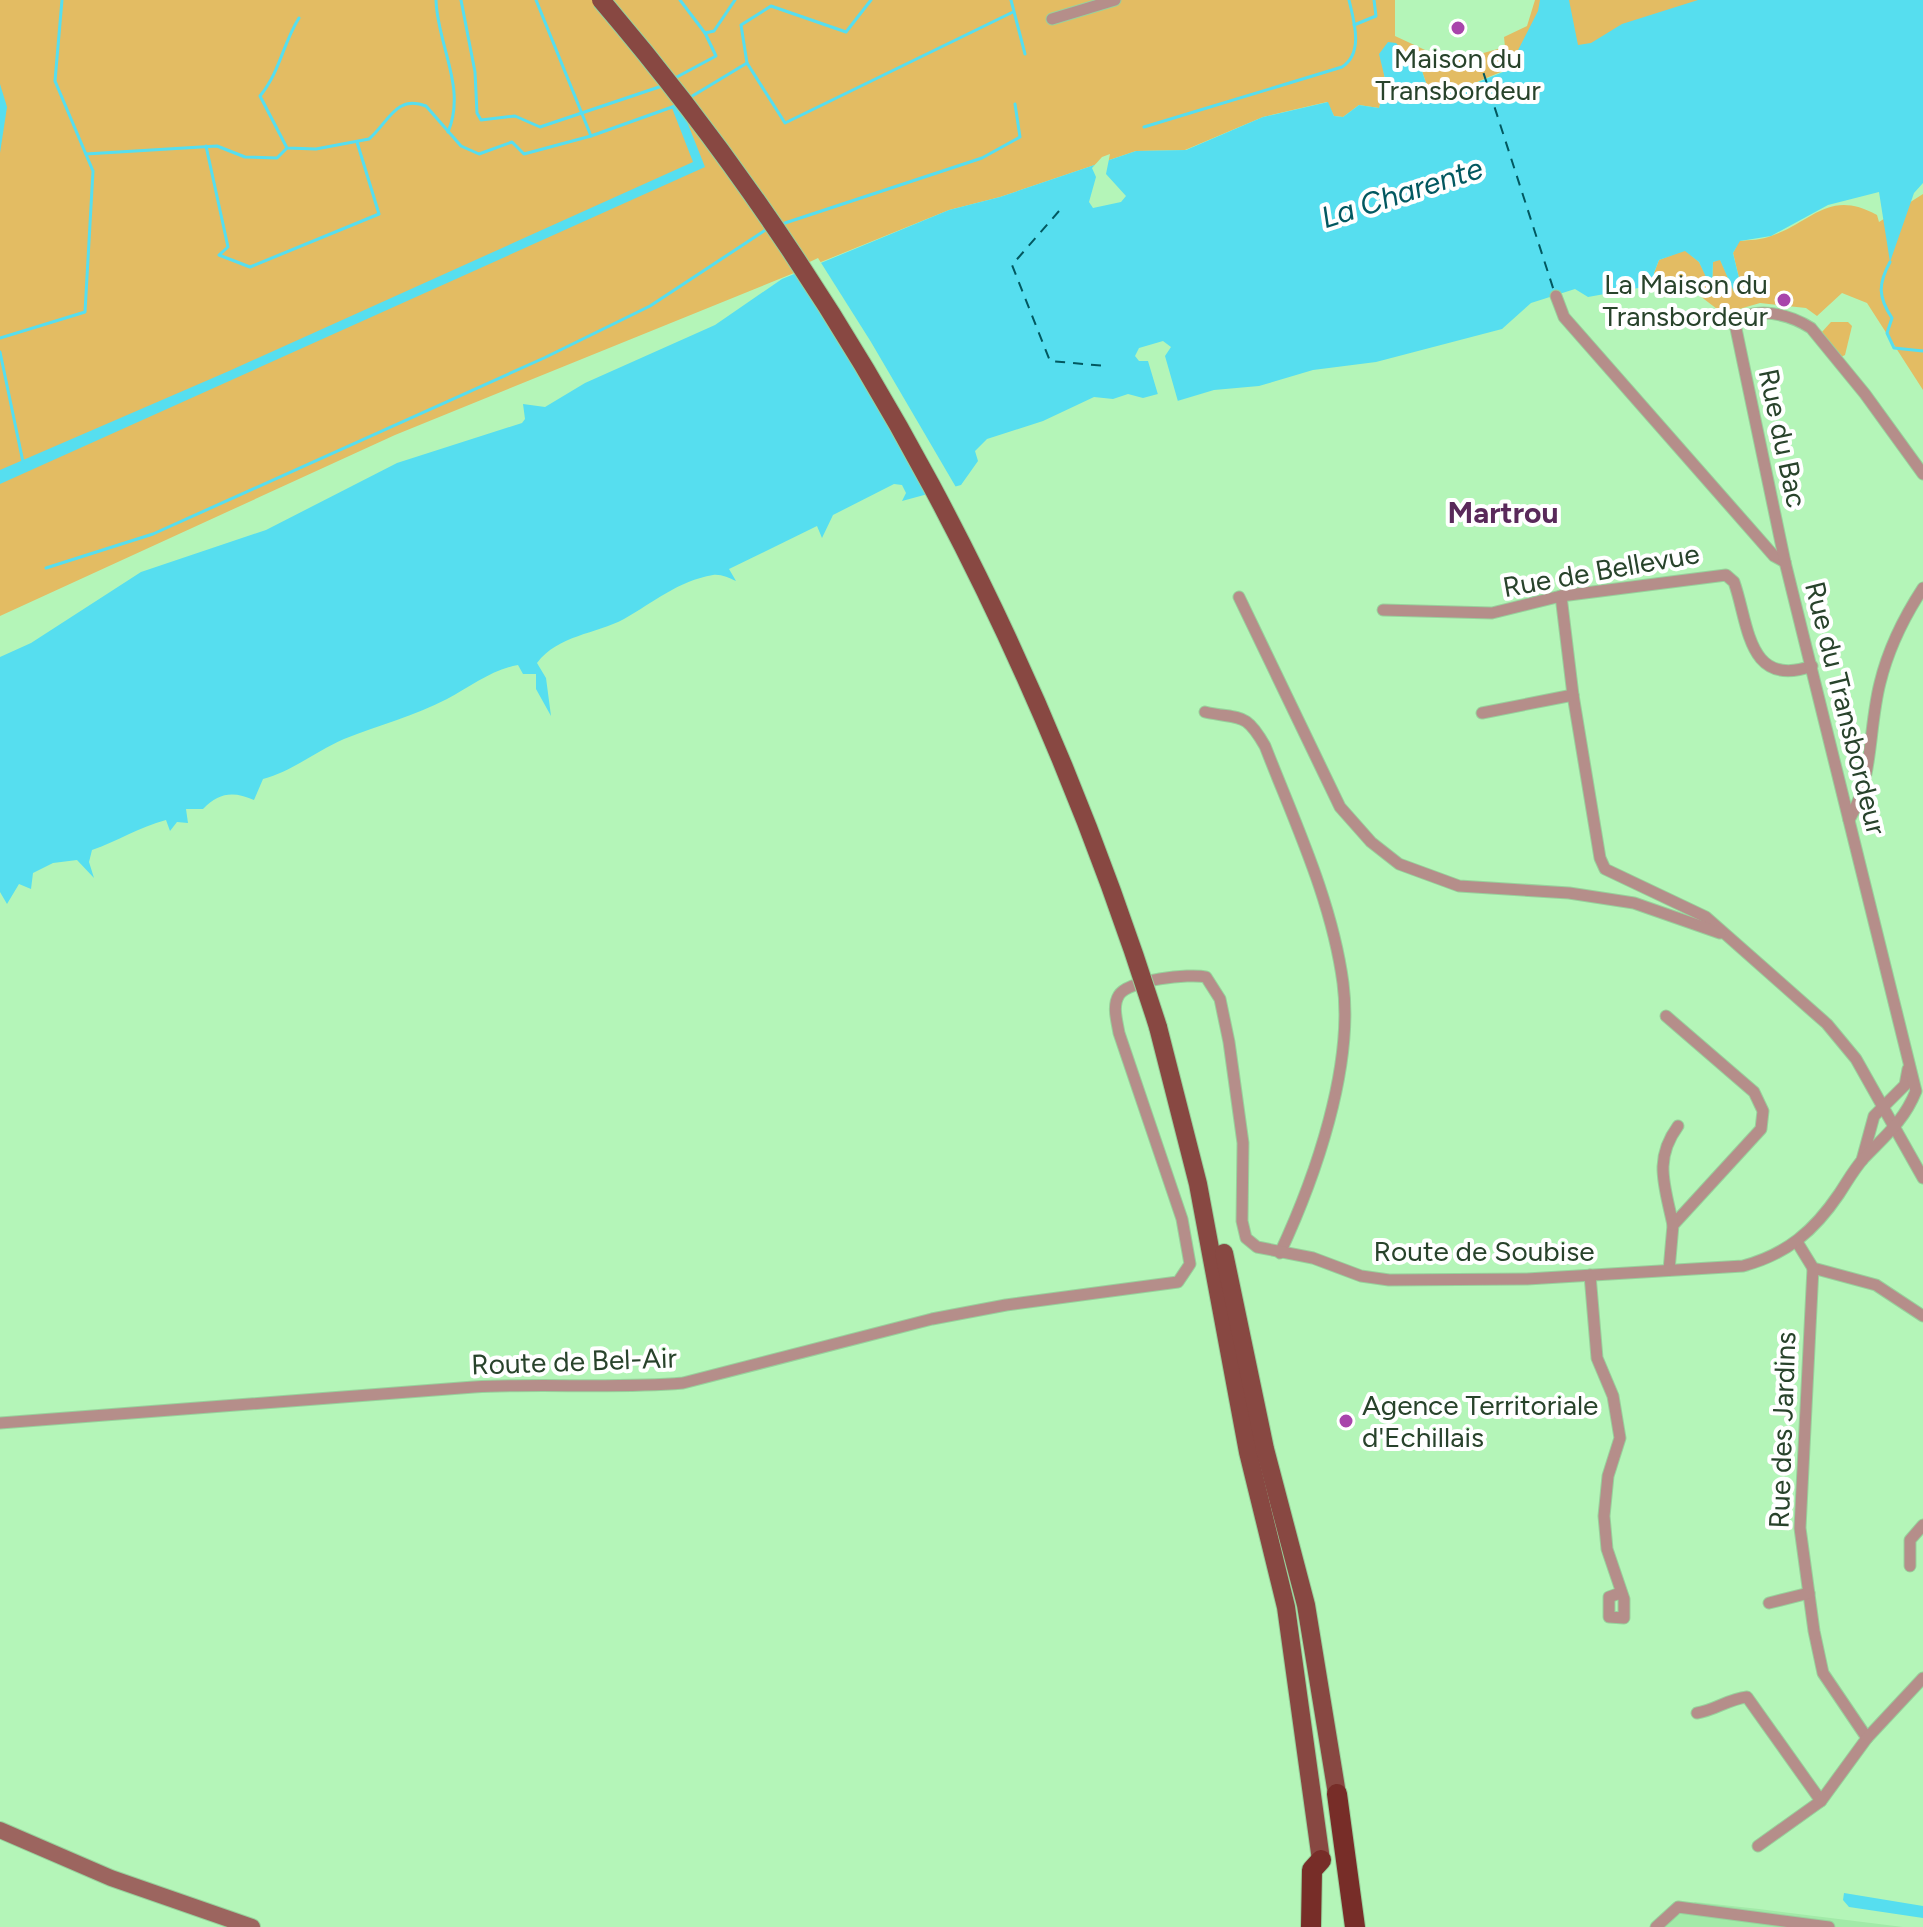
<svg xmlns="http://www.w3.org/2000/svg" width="1923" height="1927" viewBox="0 0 1923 1927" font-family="Figtree,sans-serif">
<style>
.built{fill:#a2eaa8}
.green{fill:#e3bc63}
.water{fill:#56deef}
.pier{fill:#b4f5b8}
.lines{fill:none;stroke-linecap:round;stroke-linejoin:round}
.stream{stroke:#56deef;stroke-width:3}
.ferry{stroke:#025860;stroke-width:2;stroke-dasharray:10 8;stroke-linecap:butt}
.street-casing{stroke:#98d19c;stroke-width:13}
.secondary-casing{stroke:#98d19c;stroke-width:18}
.primary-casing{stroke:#98d19c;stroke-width:20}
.highway-casing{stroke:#98d19c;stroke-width:22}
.street{stroke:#b58e8a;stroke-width:11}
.secondary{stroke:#9c655f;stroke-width:16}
.primary{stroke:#884842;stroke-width:18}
.highway{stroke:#772d28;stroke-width:20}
.primary-bridge-casing{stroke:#98d19c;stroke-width:20;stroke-linecap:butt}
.primary-bridge{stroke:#884842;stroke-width:18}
.poi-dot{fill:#a845ab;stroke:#fff;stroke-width:3}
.labels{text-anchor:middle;stroke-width:8;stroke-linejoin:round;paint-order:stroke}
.poi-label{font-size:28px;fill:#28432b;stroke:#fff}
.street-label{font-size:28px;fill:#28432b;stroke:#fff}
.water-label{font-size:30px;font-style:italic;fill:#025860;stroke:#fff}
.neighbourhood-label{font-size:30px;font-weight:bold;fill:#59295a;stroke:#fff}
</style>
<rect width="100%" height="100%" fill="#b4f5b8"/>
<path class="built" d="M1695,1902L1759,1909L1903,1927H1661Z"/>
<g class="green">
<path d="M0,0H1395V36L1451,62L1505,47L1504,37L1527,26L1535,0H1545L1514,71L1508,69L1453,92L1430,95L1422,71L1399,50L1380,54L1386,83L1379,108L1359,105L1343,117L1334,116L1327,102L1263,117L1185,150L1136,151L1000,197L949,210L395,435L0,616Z"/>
<path d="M1557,0H1746L1572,49Z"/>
<path d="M1923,194V390L1867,303L1842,293L1817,316L1806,308L1760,303L1736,310L1717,309L1691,289L1655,282L1654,273L1659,260L1685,250L1699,262L1712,287L1713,262L1720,259L1734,291L1739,278L1733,253L1739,241C1750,240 1762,240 1771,236C1812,222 1829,188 1877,215L1879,222Z"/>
<path d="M1831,322H1848L1852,326L1845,355L1841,357L1821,333Z"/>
</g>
<g class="water">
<path d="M1540,0H1569L1578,45L1591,43L1622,24L1698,0H1923V183L1914,193L1890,262L1879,192L1828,205L1771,236L1740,241L1733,253L1739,278L1734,292L1720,260L1713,262L1712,290L1699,262L1685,251L1659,260L1654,273L1656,290L1638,288L1588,297L1575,289L1531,303L1502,329L1376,362L1313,370L1259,386L1214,390L1174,402L1169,391L1143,398L1128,394L1113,399L1094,397L1043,421L987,439L975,451L978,461L961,485L902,501L906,493L902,485L894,484L833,515L822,538L817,526L729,569L736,581C729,578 721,574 713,575C678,581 654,602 624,619C596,634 558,635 537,663L546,678L551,716L536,689V674H523L518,665C491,670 472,686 447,699C414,716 379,725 344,739C316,751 293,771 263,779L254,800C234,791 219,792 203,809H186L188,823L177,822L170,831L166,820C139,827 118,841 92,850L89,862L94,878L77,860L53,863L33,873L31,889L19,884L7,904L0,892V657L31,643L141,572L266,530L397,463L522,423L525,419L523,404L545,407L585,383L715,325L782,279L949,210L1000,197L1136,151L1186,150L1263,117L1328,102L1334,116L1343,117L1359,105L1379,108L1386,83L1379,54L1388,42L1396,43L1422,71L1430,95L1453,92L1508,70L1538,11Z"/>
<path d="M0,84L7,107L0,153Z"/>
<path d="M680,104L705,167L0,484V470L229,371L693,162L672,108Z"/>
<path d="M1844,1893L1923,1906V1918L1849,1907L1843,1900Z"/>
</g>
<g class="pier">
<path d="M1110,154L1106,174L1126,196L1121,202L1093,208L1089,202L1096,177L1092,168L1102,157Z"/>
<path d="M818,258L871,342L957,489L941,493L857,373L793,270Z"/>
<path d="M1163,341L1171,347L1165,356L1179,405L1175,406L1167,396L1159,398L1148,361H1139L1135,356L1139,348Z"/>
</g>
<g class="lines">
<g class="stream">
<path d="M436,0C437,44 467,88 448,132"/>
<path d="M461,0L475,72L477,113L481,120L515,116L540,127L662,86"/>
<path d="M536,0L591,136L675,106"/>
<path d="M680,0L705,33L714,31L735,0"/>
<path d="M871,0L846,32L771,6L741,25L747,63L785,123L1013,12"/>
<path d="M1011,0L1025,54"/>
<path d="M299,18C283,43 280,72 260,96L287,148L316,149L369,139C388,123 396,94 426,106L461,146L479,154L512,142L524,154L591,136"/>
<path d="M1354,25L1376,16L1374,0"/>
<path d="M675,78L716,56L705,33"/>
<path d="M689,98L747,63"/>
<path d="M1144,127L1342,67C1364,53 1354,21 1349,0"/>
<path d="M206,146L228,247L219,255L250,267L379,214L357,142"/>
<path d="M86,154L217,146L245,157L277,158L287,148"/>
<path d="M782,224L982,158L1020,137L1015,104"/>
<path d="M1890,262C1878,284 1878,297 1892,318L1887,333L1894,348L1923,351"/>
<path d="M0,338L85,312L93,171L55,81L62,0"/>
<path d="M0,352L23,462"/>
<path d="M46,568L153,534L544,358L650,306L767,229"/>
</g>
<g class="ferry">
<path d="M1478,56L1554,291"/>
<path d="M1059,211L1012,265L1050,361L1106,366"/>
</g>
<defs>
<g id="street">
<path d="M1052,19L1115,0"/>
<path d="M1556,296L1564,317L1774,556L1785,562"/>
<path d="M1561,596L1573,695L1600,858L1605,869L1706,917L1827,1024L1856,1059L1923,1178"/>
<path d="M1239,597L1340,807L1371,842L1399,864L1459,886L1569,893L1634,903L1720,933"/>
<path d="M1383,610L1492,613L1561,596L1726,575L1734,582C1749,624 1747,689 1812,666"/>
<path d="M1205,712C1241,720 1245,711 1265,746C1295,823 1332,901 1343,983C1354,1067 1315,1178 1280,1253"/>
<path d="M1482,713L1573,695"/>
<path d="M1849,820C1874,778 1868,730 1880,683C1888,650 1904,617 1923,588"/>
<path d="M1666,1016L1754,1092L1763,1111L1761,1129L1673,1225L1669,1270"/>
<path d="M1862,1160L1874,1116L1905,1085L1908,1069"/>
<path d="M1673,1225C1665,1186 1653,1160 1678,1126"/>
<path d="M1797,1242L1813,1268L1876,1285L1923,1316"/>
<path d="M1813,1268L1800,1528L1814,1631L1823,1673L1867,1738"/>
<path d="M1590,1275L1597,1358L1613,1396L1620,1438L1608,1476L1604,1516L1607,1549L1624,1599V1618L1609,1617V1597L1620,1593"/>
<path d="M0,1423L474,1387C544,1383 613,1389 683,1383L932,1319L1006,1305L1178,1282L1190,1264L1182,1219L1119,1033C1117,1021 1112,1006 1119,995C1128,980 1190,973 1206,977L1220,999L1229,1042L1243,1143L1242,1221L1246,1238L1257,1247L1313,1258L1361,1276L1389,1280L1527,1279L1743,1266C1787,1254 1814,1231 1839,1194C1847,1182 1854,1169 1864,1158C1885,1136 1904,1121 1916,1091L1785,562L1735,324C1754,304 1791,315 1811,328L1865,394L1923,474"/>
<path d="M1910,1566V1540L1923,1525"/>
<path d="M1769,1603L1809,1593"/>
<path d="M1697,1713C1716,1710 1728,1699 1747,1697L1821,1801"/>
<path d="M1758,1846L1821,1801L1867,1738L1923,1678"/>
<path d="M1656,1927L1678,1907L1829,1927"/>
</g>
<path id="secondary" d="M0,1830L111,1878L252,1927"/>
<g id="primary">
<path d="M1158,1027L1198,1184L1248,1452L1286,1607L1321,1860"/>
<path d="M1224,1253L1265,1449L1306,1605L1337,1794"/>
</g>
<g id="highway">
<path d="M1337,1794L1355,1927"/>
<path d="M1311,1927L1312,1870L1321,1860"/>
</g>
</defs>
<use href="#street" class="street-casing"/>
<use href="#secondary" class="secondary-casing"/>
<use href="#primary" class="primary-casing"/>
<use href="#highway" class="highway-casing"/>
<use href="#street" class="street"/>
<use href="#secondary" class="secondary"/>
<use href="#primary" class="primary"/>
<use href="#highway" class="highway"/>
<defs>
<path id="primary-bridge" d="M601,0C857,299 1040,653 1158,1027"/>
</defs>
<use href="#primary-bridge" class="primary-bridge-casing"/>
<use href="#primary-bridge" class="primary-bridge"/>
</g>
<g class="poi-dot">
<circle cx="1458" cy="28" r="8"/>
<circle cx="1784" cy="300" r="8"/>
<circle cx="1346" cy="1421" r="8"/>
</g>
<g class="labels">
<g class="poi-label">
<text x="1458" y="68">Maison du<tspan x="1458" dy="32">Transbordeur</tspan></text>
<text x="1768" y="294" text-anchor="end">La Maison du<tspan x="1768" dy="32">Transbordeur</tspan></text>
<text x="1362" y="1415" text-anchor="start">Agence Territoriale<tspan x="1362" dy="32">d'Echillais</tspan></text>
</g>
<g class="street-label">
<text transform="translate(1783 438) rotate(78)" y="10">Rue du Bac</text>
<text transform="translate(1601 570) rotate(-10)" y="10">Rue de Bellevue</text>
<text transform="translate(1846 708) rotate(76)" y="10">Rue du Transbordeur</text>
<text x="1484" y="1261">Route de Soubise</text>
<text transform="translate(574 1361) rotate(-2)" y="10">Route de Bel-Air</text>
<text transform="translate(1782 1430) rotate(-88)" y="10">Rue des Jardins</text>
</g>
<g class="water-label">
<text transform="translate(1402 193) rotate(-18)" y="10">La Charente</text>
</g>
<g class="neighbourhood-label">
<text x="1503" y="523">Martrou</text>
</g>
</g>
</svg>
